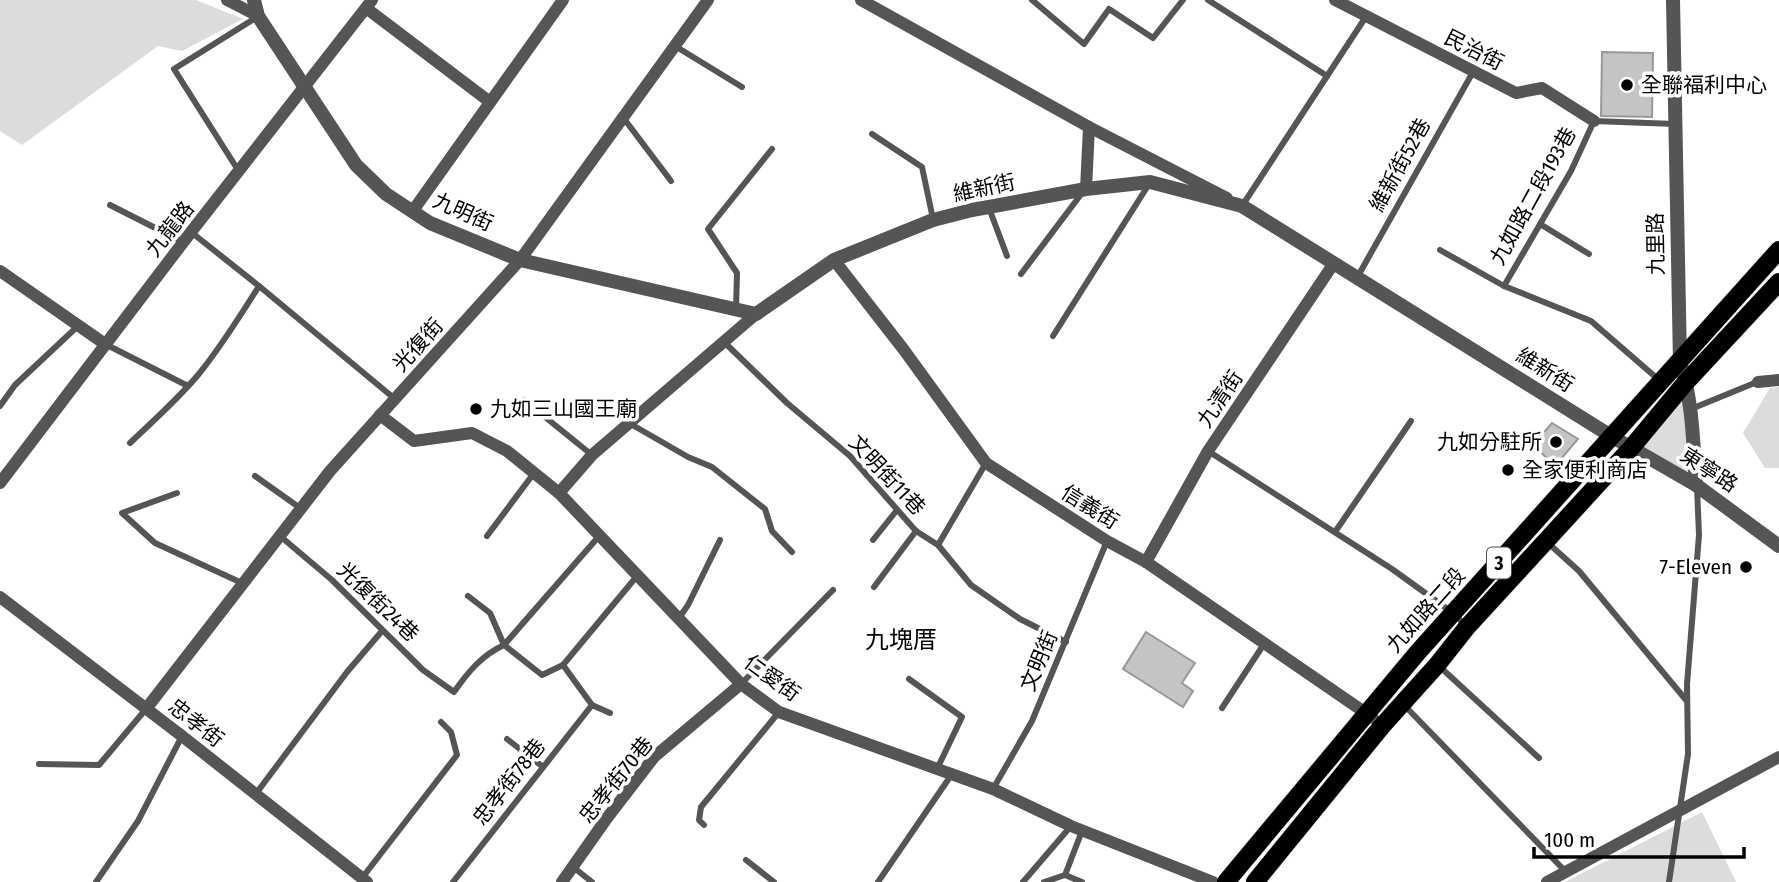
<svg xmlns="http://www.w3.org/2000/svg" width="1779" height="882" viewBox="0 0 1779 882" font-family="'Fira Sans Condensed','Noto Sans TC',sans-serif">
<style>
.green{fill:#dcdcdc}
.building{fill:#c4c4c4;stroke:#999;stroke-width:2}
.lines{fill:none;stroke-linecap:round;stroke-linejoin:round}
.primary-casing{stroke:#dbdbdb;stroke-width:19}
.service{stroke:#555;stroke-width:6}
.minor{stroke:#555;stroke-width:12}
.tertiary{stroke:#555;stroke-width:14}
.primary{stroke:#000;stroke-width:18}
.poi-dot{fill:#000;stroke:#fff;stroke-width:2.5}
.labels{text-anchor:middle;stroke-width:7;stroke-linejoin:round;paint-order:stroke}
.shield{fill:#fff;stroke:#4c4c4c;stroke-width:2}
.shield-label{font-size:19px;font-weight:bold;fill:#000}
.street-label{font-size:21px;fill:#000;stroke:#fff}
.poi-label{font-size:21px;fill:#000;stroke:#fff;text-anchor:start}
.quarter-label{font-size:24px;fill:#000;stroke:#fff}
</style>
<rect width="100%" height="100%" fill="#fff"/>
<g class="green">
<path d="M0,0H196L243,19L182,51L158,46L22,145L0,131Z"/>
<path d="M1779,387V468H1765L1743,433L1770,388Z"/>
<path d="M1683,396L1693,476L1639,446Z"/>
<path d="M1702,812L1736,882H1565Z"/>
</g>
<g class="building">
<path d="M1602,52L1653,53L1652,117L1601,116Z"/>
<path d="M1552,423L1578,439L1555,466L1533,445Z"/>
<path d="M1146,632L1195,663L1182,683L1193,691L1183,707L1123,669Z"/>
</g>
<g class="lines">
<defs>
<g id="primary">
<path d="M1226,882L1418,652L1779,250"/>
<path d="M1255,882L1382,726L1437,665L1467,627L1632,447L1686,382L1779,282"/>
</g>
</defs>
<use href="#primary" class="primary-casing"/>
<g class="service">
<path d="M1032,0L1084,44L1109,9L1153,38L1183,0"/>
<path d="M1208,0L1327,76"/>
<path d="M675,46L742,87"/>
<path d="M622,116L671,181"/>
<path d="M872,134L922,167L933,219"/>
<path d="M238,170L174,69L257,17"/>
<path d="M110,205L183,242"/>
<path d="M1242,206L1367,15"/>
<path d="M989,208L1007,256"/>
<path d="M1540,224L1589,254"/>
<path d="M191,232L259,286L395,399"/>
<path d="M1440,250L1504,286L1591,321L1659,380"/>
<path d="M1021,274L1082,193"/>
<path d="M1358,276L1473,72"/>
<path d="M1504,286L1571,171L1594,121L1675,124"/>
<path d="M736,309L737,273L708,229L772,149"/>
<path d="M1053,336L1149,184"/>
<path d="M724,342L787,403L850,456L916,531L938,545L971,585L1020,619L1066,642"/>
<path d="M105,344L188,386"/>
<path d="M524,400L592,455"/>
<path d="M0,406L15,385L79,325"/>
<path d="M1691,409L1757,382"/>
<path d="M629,423L688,457L712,467L765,509L772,531L792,552"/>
<path d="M130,443C153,421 177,400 198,375C221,347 240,316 259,286"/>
<path d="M1208,451L1392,569L1453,613L1467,627"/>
<path d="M255,476L300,508"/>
<path d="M177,493L122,513L155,543L242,583"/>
<path d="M1335,532L1411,421"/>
<path d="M280,536L332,580L423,670L454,692C468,672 482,655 504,645L600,535"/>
<path d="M487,536L534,473"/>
<path d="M873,540L897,510"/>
<path d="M1548,543L1579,571L1686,700"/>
<path d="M938,545L986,463"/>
<path d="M874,587L916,531"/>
<path d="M468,596L490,613L504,645L542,675L563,665L637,576"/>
<path d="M679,618L688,605L720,540"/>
<path d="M563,665L592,705L610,713"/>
<path d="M1439,666L1539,758"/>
<path d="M909,679L962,717L937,769"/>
<path d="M741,684L833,590"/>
<path d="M1404,705L1566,872"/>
<path d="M1222,708L1264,644"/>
<path d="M507,739L543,767"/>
<path d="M39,764L99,765L146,709"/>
<path d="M993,789L1032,721L1107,541"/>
<path d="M255,795L347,672L382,631"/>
<path d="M704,825L699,820L701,807L779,712"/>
<path d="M746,860L774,882"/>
<path d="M573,867L592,882"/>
<path d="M1065,875L1082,882"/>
<path d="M362,878L457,755L451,732L441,722"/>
<path d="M96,882L138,821L182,736"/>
<path d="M453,882L592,705"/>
<path d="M878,882L952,774"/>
<path d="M1023,882L1071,826"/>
<path d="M1044,882L1065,875L1082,831"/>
<path d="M1669,882L1688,754L1687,684L1699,535L1697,487"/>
</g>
<g class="minor">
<path d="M227,0L258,16"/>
<path d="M861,0L1089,127L1227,198"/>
<path d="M1335,0L1516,93L1542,88L1594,121"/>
<path d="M366,8L490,102"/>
<path d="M1086,189L1089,127"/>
<path d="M412,212L563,0"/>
<path d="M834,260L904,350L986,463L1107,541L1146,562L1373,718"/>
<path d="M0,271L105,344"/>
<path d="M1758,382L1779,380"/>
<path d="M380,415L414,441L472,433L507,451L559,493L741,684L779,712L993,789L1071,826L1213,882"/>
<path d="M0,483L191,232L372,0"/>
<path d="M559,493L592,455L756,314"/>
<path d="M1146,562L1208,451L1334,263"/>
<path d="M0,597L182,736L367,882"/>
<path d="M146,709L330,471L520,260L708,0"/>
<path d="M562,882L607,818L654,757L741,684"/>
<path d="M1547,882L1779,757"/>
</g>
<g class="tertiary">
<path d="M254,0L258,16L356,165L386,194L430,223L520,260L756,314L834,260L933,220L972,210L1086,189L1150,182L1242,206L1611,436L1696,485L1779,546"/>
<path d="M1673,0L1680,362C1693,402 1693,443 1696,485"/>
</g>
<use href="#primary" class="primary"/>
</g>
<g class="poi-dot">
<circle cx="1627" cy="85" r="7"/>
<circle cx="476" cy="409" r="7"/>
<circle cx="1556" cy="442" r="7"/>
<circle cx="1508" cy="470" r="7"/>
<circle cx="1746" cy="567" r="7"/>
</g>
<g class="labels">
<rect class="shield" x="1487" y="547.5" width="24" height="31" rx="5"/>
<g class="shield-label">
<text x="1499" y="570">3</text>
</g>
<g class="street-label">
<text transform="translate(1474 50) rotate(27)" y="7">民治街</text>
<text transform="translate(1400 165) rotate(-61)" y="7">維新街52巷</text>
<text transform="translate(984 188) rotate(-12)" y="7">維新街</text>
<text transform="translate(1533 196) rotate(-61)" y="7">九如路二段193巷</text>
<text transform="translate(463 212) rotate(24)" y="7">九明街</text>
<text transform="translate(170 229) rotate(-52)" y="7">九龍路</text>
<text transform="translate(1656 244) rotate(-91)" y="7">九里路</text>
<text transform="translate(418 345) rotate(-48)" y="7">光復街</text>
<text transform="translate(1545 370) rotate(32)" y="7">維新街</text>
<text transform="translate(1220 399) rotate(-56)" y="7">九清街</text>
<text transform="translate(1709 470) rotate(33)" y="7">東寧路</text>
<text transform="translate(887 475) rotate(47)" y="7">文明街11巷</text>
<text transform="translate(1090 507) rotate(32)" y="7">信義街</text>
<text transform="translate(378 602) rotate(44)" y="7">光復街24巷</text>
<text transform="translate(1426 610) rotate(-48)" y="7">九如路二段</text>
<text transform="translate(1039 661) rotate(-67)" y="7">文明街</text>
<text transform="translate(772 678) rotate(36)" y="7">仁愛街</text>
<text transform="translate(196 723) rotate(38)" y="7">忠孝街</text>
<text transform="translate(616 780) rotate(-51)" y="7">忠孝街70巷</text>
<text transform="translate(509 782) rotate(-52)" y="7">忠孝街78巷</text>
</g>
<g class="poi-label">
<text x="1641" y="92">全聯福利中心</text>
<text x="490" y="416">九如三山國王廟</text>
<text x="1542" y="449" text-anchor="end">九如分駐所</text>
<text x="1522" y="477">全家便利商店</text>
<text x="1732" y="574" text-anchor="end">7-Eleven</text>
</g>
<g class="quarter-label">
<text x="901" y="648">九塊厝</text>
</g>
</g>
<path d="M1534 847v10h210v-10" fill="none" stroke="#000000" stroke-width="3.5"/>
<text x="1544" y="847" font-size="21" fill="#000000" stroke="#ffffff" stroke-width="5" paint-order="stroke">100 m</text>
</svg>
